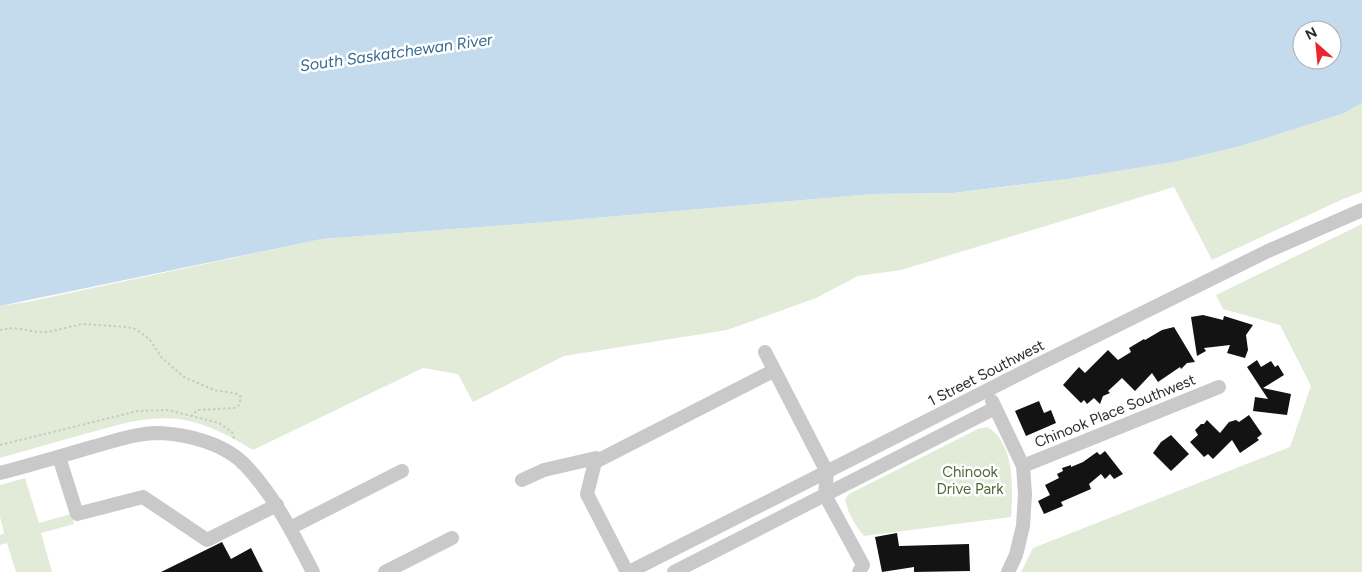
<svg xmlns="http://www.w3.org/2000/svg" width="1362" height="572" viewBox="0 0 1362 572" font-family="Figtree,sans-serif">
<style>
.green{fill:#e2ebd8}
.water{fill:#c3dbec;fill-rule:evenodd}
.building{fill:#131313}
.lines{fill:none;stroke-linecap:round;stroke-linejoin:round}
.path{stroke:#c9c9c9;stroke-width:2;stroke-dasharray:2.5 2.5;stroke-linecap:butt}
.minor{stroke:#c9c9c9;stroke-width:14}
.labels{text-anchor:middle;stroke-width:5;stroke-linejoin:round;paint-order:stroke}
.street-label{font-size:15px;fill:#2c2c2c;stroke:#fff}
.park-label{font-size:15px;fill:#4e6938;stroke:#fff}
.water-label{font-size:16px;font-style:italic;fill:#376c91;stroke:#fff}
</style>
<rect width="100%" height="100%" fill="#fff"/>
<g class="green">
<path d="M1362,103V192L1343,199L1212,260L1174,187L901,270L858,276L816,298L727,330L564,356L473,402L458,374L423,368L253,450C230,436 206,423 179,419C145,415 114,426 81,435C54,443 27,450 0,458V306L27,302L322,239L548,222L874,194L954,193L1068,179L1174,162L1241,146L1342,114Z"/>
<path d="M1362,224V572H1021L1033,548L1290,447L1311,386L1280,325L1223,309L1216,295Z"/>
<path d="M987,427C1015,442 1013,490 1011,517L864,536C855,525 848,514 845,499L849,494L978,429Z"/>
<path d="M25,478L39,523L71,514L74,524L41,533L52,572H16L7,543L0,545V535L4,533L0,517V485Z"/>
</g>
<path class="water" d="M0,0H1362V103L1342,114L1241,146L1174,162L1068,179L953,193L874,194L548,222L322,239L0,306ZM1302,30H1332V60H1302Z"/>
<g class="building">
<path d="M1203,315L1223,320L1224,316L1253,325L1246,335L1248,350L1245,358L1227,353L1230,345L1204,348L1206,351L1197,356L1191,317Z"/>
<path d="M1174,327L1195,362L1187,363L1181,369L1180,367L1158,382L1152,373L1135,391L1122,378L1108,391L1110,393L1103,396L1100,404L1094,398L1087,404L1084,400L1081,403L1063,385L1079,367L1085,373L1108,350L1118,360L1131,352L1129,348L1144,339L1145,340L1162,330Z"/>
<path d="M1257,360L1261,367L1271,361L1275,367L1278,365L1284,375L1263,388L1291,394L1287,415L1253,411L1255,397L1268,399L1247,367Z"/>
<path d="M1039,401L1044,413L1051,410L1056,423L1026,436L1015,411Z"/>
<path d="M1249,415L1262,434L1257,438L1259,440L1240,453L1232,440L1213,459L1208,454L1204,457L1190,442L1198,435L1195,430L1201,424H1204L1207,420L1220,433L1229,422L1236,420L1239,422Z"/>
<path d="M1171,435L1189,454L1171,471L1153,453L1161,442Z"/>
<path d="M1105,451L1123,474L1114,479L1110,474L1105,479L1101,474L1089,484L1091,489L1061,502L1063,506L1044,514L1038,501L1050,495L1045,485L1059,478L1057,474L1063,471L1062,468L1071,465V467L1083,462L1097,452L1100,455Z"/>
<path d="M897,533L899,546L969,544L970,571L914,572V567L882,572L875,537Z"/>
<path d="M222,542L231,559L251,548L263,572H161Z"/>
</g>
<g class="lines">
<g class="path">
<path d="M0,330L13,328L38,332H48L82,324L127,327L135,329L144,335L150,340L162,358L184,377L214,390L238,394L241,397L239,405L234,408L197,410L192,416"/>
<path d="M0,445L138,411L168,410L219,423L232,432L235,441"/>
</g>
<g class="minor">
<path d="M765,352L827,472L825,495L863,565L859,572"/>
<path d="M992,401L1023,466L1025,494L1023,526L1016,555L1008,572"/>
<path d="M59,457L77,514L143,497L207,540L277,505"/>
<path d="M595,462L773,371"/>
<path d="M1023,466L1219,387"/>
<path d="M0,473C31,465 61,456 92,447C114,441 136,433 159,433C188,434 226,444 246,466C275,497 294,535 313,572"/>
<path d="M522,480L544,470L596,458L587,494L627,572"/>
<path d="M290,528L402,471"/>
<path d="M385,572L452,538"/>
<path d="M629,572L1037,365L1268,251L1362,210"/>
<path d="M674,572L995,408"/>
</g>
</g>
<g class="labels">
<g class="street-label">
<text transform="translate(986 373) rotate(-27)" y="5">1 Street Southwest</text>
<text transform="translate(1115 411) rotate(-22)" y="5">Chinook Place Southwest</text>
</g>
<g class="park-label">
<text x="970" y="477">Chinook<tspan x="970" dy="17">Drive Park</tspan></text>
</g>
<g class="water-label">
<text transform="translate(396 52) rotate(-8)" y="6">South Saskatchewan River</text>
</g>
</g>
<g transform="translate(1317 45) rotate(333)"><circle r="24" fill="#ffffff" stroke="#ababab"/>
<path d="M0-4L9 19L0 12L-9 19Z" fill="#ed242e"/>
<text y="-8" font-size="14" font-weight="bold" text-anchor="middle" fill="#2c2c2c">N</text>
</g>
</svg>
